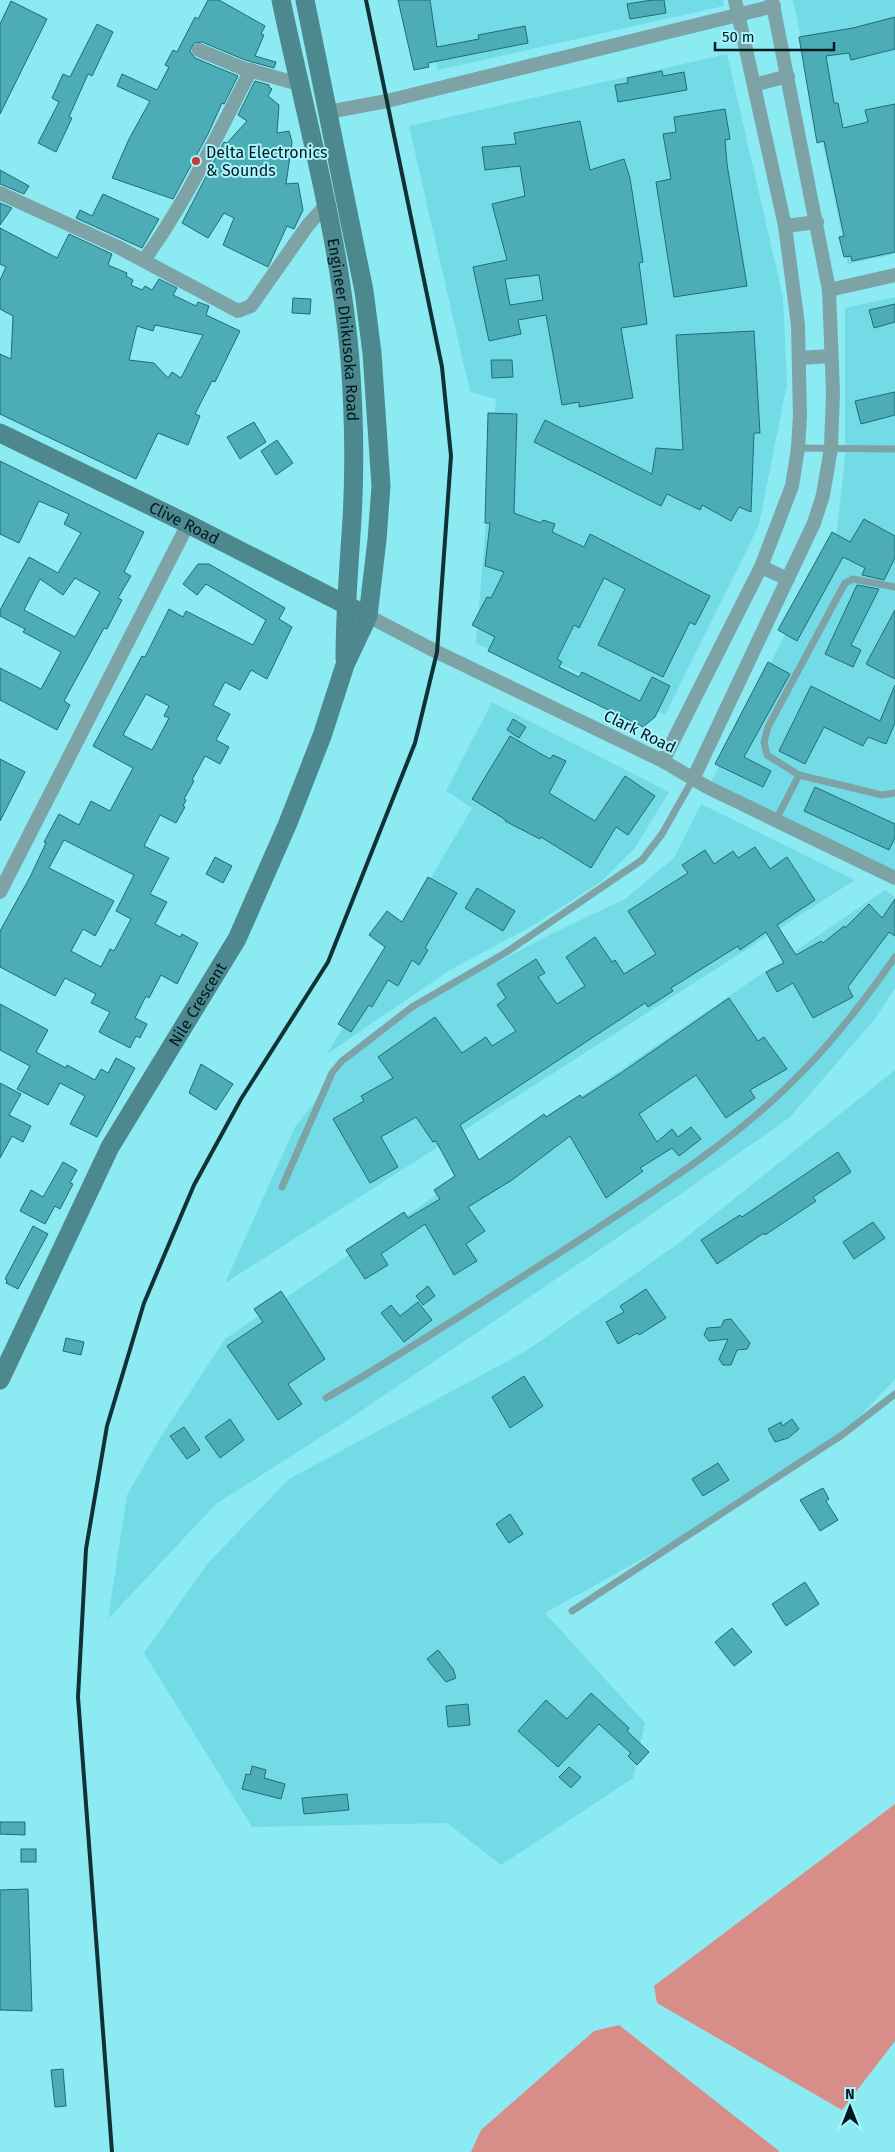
<svg xmlns="http://www.w3.org/2000/svg" width="895" height="2152" viewBox="0 0 895 2152" font-family="'Fira Sans',sans-serif">
<style>
.built{fill:#73dbe6}
.water{fill:#d88e88}
.building{fill:#4dadb7;stroke:#216c73;fill-rule:evenodd}
.lines{fill:none;stroke-linecap:round;stroke-linejoin:round}
.lane{stroke:#7da3a6;stroke-width:7}
.street{stroke:#7da3a6;stroke-width:14}
.secondary{stroke:#4d888e;stroke-width:19}
.rail{stroke:#103236;stroke-width:4}
.poi-dot{fill:#c6373a;stroke:#acf4fb;stroke-width:2}
.labels{text-anchor:middle;stroke-width:4;stroke-linejoin:round;paint-order:stroke}
.poi-label{font-size:16px;fill:#001a1d;stroke:#acf4fb;text-anchor:start}
.street-label{font-size:16px;fill:#001a1d;stroke:#acf4fb}
</style>
<rect width="100%" height="100%" fill="#8ceaf3"/>
<g class="built">
<path d="M421,0H723L724,6L438,70Z"/>
<path d="M793,0H895V254L848,264Z"/>
<path d="M727,54L783,297L787,384L759,525L665,715L512,641L505,657L476,643L496,399L470,392L409,126Z"/>
<path d="M895,297V875L710,784L837,531L845,457V308Z"/>
<path d="M492,702L669,792L635,848L602,881L532,926L450,970L327,1054L472,808L446,791Z"/>
<path d="M701,804L855,880L225,1283L295,1127L355,1051L412,1007L549,935L625,899L674,858Z"/>
<path d="M885,890L895,897V988L875,1019L789,1118L639,1223L346,1421L216,1504L108,1619L127,1495L160,1438L225,1339Z"/>
<path d="M895,1070V1379L842,1435L714,1519L545,1613L645,1723L633,1778L501,1865L447,1823L252,1827L144,1653L208,1563L289,1479L526,1351L679,1243Z"/>
</g>
<g class="water">
<path d="M895,1804V2041L842,2110L657,2003L654,1986Z"/>
<path d="M619,2025L779,2151V2152H471L481,2130L594,2031Z"/>
</g>
<g class="building">
<path d="M208,0H219L265,26L261,34L264,35L255,56L276,62L274,68L245,60L202,42L194,43L190,51L195,58L238,76L224,104L222,103L208,134L173,199L112,178L129,139L150,101L117,86L122,74L157,90L169,67L165,65L173,50L177,52L195,17L198,19Z"/>
<path d="M398,0H430L437,47L479,39L478,35L525,26L528,43L428,63L429,67L414,70Z"/>
<path d="M652,0H664L666,13L630,19L627,4Z"/>
<path d="M11,1L47,19L0,114V24Z"/>
<path d="M895,17V49L851,60L849,53L826,56L834,103H838L843,128L868,122L865,110L895,104V252L852,261L851,256L844,257L839,237L844,236L824,141L817,143L799,37L853,28Z"/>
<path d="M97,24L113,32L92,76L88,74L69,117L72,118L56,152L38,143L59,102L52,98L63,74L70,77Z"/>
<path d="M662,71L663,76L684,72L687,90L618,102L615,85L628,83L627,78Z"/>
<path d="M255,81L269,85V87L272,89L268,96L279,105L277,133L289,131L292,142L286,184L298,183L303,210L294,229L287,226L268,267L223,245L234,218L224,213L208,238L182,223L224,142L227,143L247,121L238,115Z"/>
<path d="M725,109L730,139L725,140L727,164L747,286L674,297L656,182L671,179L663,134L676,132L674,117Z"/>
<path d="M580,121L590,170L624,159L630,178L643,262L639,263L647,324L621,328L633,398L579,407V402L562,405L546,315L518,320L521,334L489,341L473,267L507,260L492,204L525,196L520,166L485,170L482,147L516,144L514,133ZM539,275L543,300L510,305L505,279Z"/>
<path d="M0,170L29,186L24,194L0,184Z"/>
<path d="M103,194L159,219L142,248L76,218L80,210L92,216Z"/>
<path d="M0,203L12,208L0,225Z"/>
<path d="M0,228L57,258L69,234L112,254L108,265L127,273L126,276L133,280L131,285L142,290L145,286L152,290L159,279L177,288L173,295L196,306L198,302L209,306L206,315L240,331L215,382L212,381L195,414L200,416L188,445L158,433L136,479L0,414V354L11,359L13,316L0,309V280L6,267L0,264ZM155,325L203,335L181,378L172,372L168,378L154,363L129,360L137,326L153,331Z"/>
<path d="M293,298L311,299L310,314L292,313Z"/>
<path d="M895,304V322L874,328L869,310Z"/>
<path d="M754,331L760,433H754L751,512L739,507L731,521L702,505L700,510L667,494L661,506L534,442L545,420L652,474L656,448L683,450L676,335Z"/>
<path d="M491,360H512L513,377L492,378Z"/>
<path d="M895,392V415L861,424L855,401Z"/>
<path d="M488,413L517,414L514,513L541,523L543,520L555,524L552,532L584,547L590,534L710,596L695,625L690,622L663,677L598,645L625,589L604,578L579,628L574,625L557,659L562,662L559,667L579,677L582,672L640,701L652,677L670,686L655,717L643,727L488,651L495,637L472,625L487,597L491,598L504,572L485,566L490,523H485Z"/>
<path d="M254,422L266,442L240,459L227,437Z"/>
<path d="M277,440L293,463L276,475L261,451Z"/>
<path d="M0,461L144,532L124,572L131,576L118,598L122,600L107,629L104,628L64,701L70,705L57,730L0,700V668L41,689L61,652L23,632L25,629L0,616V610L29,557L58,573L81,533L64,524L69,514L39,501L19,543L0,534ZM75,578L100,592L75,637L24,610L40,579L63,595Z"/>
<path d="M864,519L895,536V558L884,580L862,575L865,568L843,557L797,641L778,630L832,532L850,542Z"/>
<path d="M198,564H209L285,608L279,619L292,627L267,679L251,670L240,690L225,682L213,705L230,714L216,740L229,747L220,764L205,756L192,780L194,781L184,799L186,800L183,806L185,807L176,823L160,815L144,846L169,858L150,894L167,902L155,924L180,937L182,934L198,943L177,984L161,975L149,998L146,996L135,1018L147,1024L140,1038L136,1036L130,1048L99,1032L110,1012L91,1003L96,994L65,978L55,996L0,967V931L30,877L46,843L44,842L59,814L79,825L91,801L110,811L133,768L93,746L142,656L145,657L169,609L183,617L186,611L253,645L266,620L206,584L197,595L183,584ZM146,694L169,706L164,716L169,718L152,750L123,735ZM64,840L134,875L116,911L131,919L114,951L110,949L101,967L71,951L83,929L95,936L114,901L49,868Z"/>
<path d="M857,585L879,589L851,645L861,650L853,667L825,654Z"/>
<path d="M895,610V679L866,664Z"/>
<path d="M768,662L790,674L744,757L771,771L763,787L715,764Z"/>
<path d="M895,685V723L886,744L868,737L863,746L824,727L805,764L779,751L811,686L880,721Z"/>
<path d="M513,719L526,727L519,738L507,730Z"/>
<path d="M510,736L550,759L553,755L566,761L549,793L595,821L625,776L655,796L628,835L616,827L591,868L541,837L540,839L505,821L506,820L472,799Z"/>
<path d="M0,759L25,772L0,821Z"/>
<path d="M815,787L895,824V838L889,850L804,811Z"/>
<path d="M755,847L770,869L787,857L815,900L777,925L796,955L821,941L823,943L844,926L845,928L869,904L882,918L895,899V936L889,932L848,987L853,997L813,1018L793,983L777,992L766,972L784,963L766,932L740,950L738,946L671,988L673,991L648,1007L645,1003L460,1125L479,1160L544,1114L546,1117L580,1095L582,1098L621,1073L729,998L758,1041L764,1037L787,1069L750,1090L755,1098L726,1118L696,1075L639,1114L657,1142L672,1129L678,1137L691,1127L701,1139L679,1156L672,1148L640,1168L643,1171L606,1198L570,1136L512,1180L468,1207L485,1231L466,1244L477,1261L454,1275L425,1224L381,1254L388,1265L365,1279L346,1250L404,1212L408,1218L440,1199L434,1190L455,1176L436,1141L433,1142L416,1117L381,1137L398,1167L370,1183L333,1119L364,1101L361,1096L393,1078L378,1057L435,1017L462,1053L486,1037L492,1046L516,1031L497,1005L506,998L497,984L536,959L545,973L538,977L557,1004L585,986L566,957L595,937L612,962L615,960L624,974L656,954L628,911L688,873L682,865L705,850L714,864L733,851L738,858Z"/>
<path d="M215,857L232,866L223,883L206,874Z"/>
<path d="M428,877L457,893L425,948L428,950L419,965L412,960L398,986L388,980L372,1007L369,1005L351,1032L338,1024L385,947L369,935L387,911L402,922Z"/>
<path d="M477,888L515,911L503,931L465,908Z"/>
<path d="M0,1004L48,1030L36,1052L66,1068L67,1065L95,1080L101,1069L108,1073L116,1058L135,1068L97,1137L70,1124L85,1096L60,1083L48,1105L17,1089L30,1066L0,1050Z"/>
<path d="M201,1064L233,1084L216,1110L189,1093Z"/>
<path d="M0,1083L21,1094L9,1115L31,1126L23,1142L12,1136L0,1158Z"/>
<path d="M838,1152L851,1172L813,1197L816,1201L765,1235L764,1233L717,1264L701,1240L740,1215L742,1217Z"/>
<path d="M63,1162L77,1170L70,1183L73,1184L60,1209L55,1206L45,1224L20,1211L31,1190L43,1197Z"/>
<path d="M873,1222L885,1238L854,1259L843,1242Z"/>
<path d="M33,1226L48,1234L18,1289L6,1283L7,1280L5,1279Z"/>
<path d="M428,1286L435,1296L423,1305L416,1296Z"/>
<path d="M646,1289L666,1318L639,1335L637,1333L618,1344L606,1322L624,1312L620,1306Z"/>
<path d="M281,1291L325,1359L288,1384L302,1404L278,1420L227,1346L263,1322L254,1309Z"/>
<path d="M418,1302L432,1320L404,1342L381,1313L391,1305L400,1316Z"/>
<path d="M731,1319L750,1343L747,1349L737,1350L731,1365H723L719,1359L728,1339L709,1341L704,1335L707,1328L721,1327L724,1320Z"/>
<path d="M66,1338L84,1342L81,1355L63,1351Z"/>
<path d="M524,1376L543,1406L510,1428L492,1397Z"/>
<path d="M230,1419L244,1440L220,1458L205,1437Z"/>
<path d="M792,1419L799,1429L788,1438L775,1442L768,1429L781,1422L782,1426Z"/>
<path d="M184,1427L200,1450L187,1459L170,1436Z"/>
<path d="M718,1463L729,1480L703,1496L692,1479Z"/>
<path d="M823,1488L829,1499L826,1501L838,1520L820,1531L800,1500Z"/>
<path d="M510,1514L523,1534L509,1543L496,1524Z"/>
<path d="M805,1582L819,1604L786,1626L772,1604Z"/>
<path d="M732,1628L752,1652L734,1666L715,1642Z"/>
<path d="M438,1650L453,1669L456,1678L446,1682L427,1659Z"/>
<path d="M591,1693L629,1728L627,1731L649,1752L637,1765L628,1756L631,1753L599,1724L558,1767L518,1731L546,1700L567,1719Z"/>
<path d="M468,1704L470,1725L448,1727L446,1706Z"/>
<path d="M252,1766L266,1770L264,1778L285,1784L281,1799L242,1789L246,1774L250,1775Z"/>
<path d="M569,1767L581,1777L571,1788L559,1777Z"/>
<path d="M347,1794L349,1810L304,1814L302,1798Z"/>
<path d="M0,1822H25V1835L0,1834Z"/>
<rect x="21" y="1849" width="15" height="13"/>
<path d="M28,1889L32,2011L0,2010V1890Z"/>
<path d="M63,2069L66,2106L55,2107L51,2070Z"/>
</g>
<g class="lines">
<g class="lane">
<path d="M798,448L895,449"/>
<path d="M895,587L853,579L845,583L768,727L764,742L767,755L799,775L882,795L895,793"/>
<path d="M776,820L799,775"/>
<path d="M282,1187L332,1073L342,1061L412,1007L505,953L642,860L662,834L693,779"/>
<path d="M326,1398C409,1350 489,1298 570,1246C645,1197 725,1148 789,1085C829,1047 863,1003 895,957"/>
<path d="M572,1611L842,1435L895,1394"/>
</g>
<g class="street">
<path d="M199,50L242,68L299,84"/>
<path d="M754,85L788,76"/>
<path d="M328,112L387,101L774,6"/>
<path d="M0,193L118,247L238,311L251,306L308,225L326,205"/>
<path d="M785,226L817,222"/>
<path d="M144,260C187,201 217,135 251,70"/>
<path d="M829,290L895,275"/>
<path d="M800,358L831,356"/>
<path d="M761,567L788,579"/>
<path d="M368,616L437,652L663,761L707,787L895,878"/>
<path d="M663,761L761,567L792,486L798,448L800,416L798,325L785,226L735,0"/>
<path d="M693,779L814,523L823,495L831,448L833,392L829,290L772,0"/>
<path d="M0,892L188,524"/>
</g>
<g class="secondary">
<path id="s1" d="M281,0C306,119 340,239 350,360C354,413 355,467 352,519C349,566 345,612 345,659"/>
<path id="s2" d="M0,433L188,524L356,610"/>
<path id="s3" d="M0,1380L110,1147L237,939L288,823L322,736L345,665L368,616L377,540L381,486L372,353L364,291L305,0"/>
</g>
<path class="rail" d="M112,2152L78,1697L86,1549L107,1426L144,1303L194,1185L241,1099L328,962L415,743L437,652L451,456L442,367L366,0"/>
</g>
<circle class="poi-dot" cx="196" cy="161" r="5"/>
<g class="labels">
<g class="poi-label">
<text x="206" y="158">Delta Electronics<tspan x="206" dy="18">&amp; Sounds</tspan></text>
</g>
<g class="street-label">
<text dy="6" stroke="none"><textPath href="#s1" startOffset="336">Engineer Dhikusoka Road</textPath></text>
<text dy="6" stroke="none"><textPath href="#s2" startOffset="205">Clive Road</textPath></text>
<text transform="translate(640 731) rotate(26)" y="6">Clark Road</text>
<text dy="6" stroke="none"><textPath href="#s3" startOffset="425">Nile Crescent</textPath></text>
</g>
</g>
<g transform="translate(850 2107)" stroke="#acf4fb" stroke-width="4" paint-order="stroke">
<path d="M0-4L9 19L0 12L-9 19Z" fill="#001a1d"/>
<text y="-8" font-size="14" font-weight="bold" text-anchor="middle" fill="#001a1d">N</text>
</g>
<path d="M715 42v8h119v-8" fill="none" stroke="#001a1d" stroke-width="2.5"/>
<text x="722" y="42" font-size="15" fill="#001a1d" stroke="#acf4fb" stroke-width="4" paint-order="stroke">50 m</text>
</svg>
